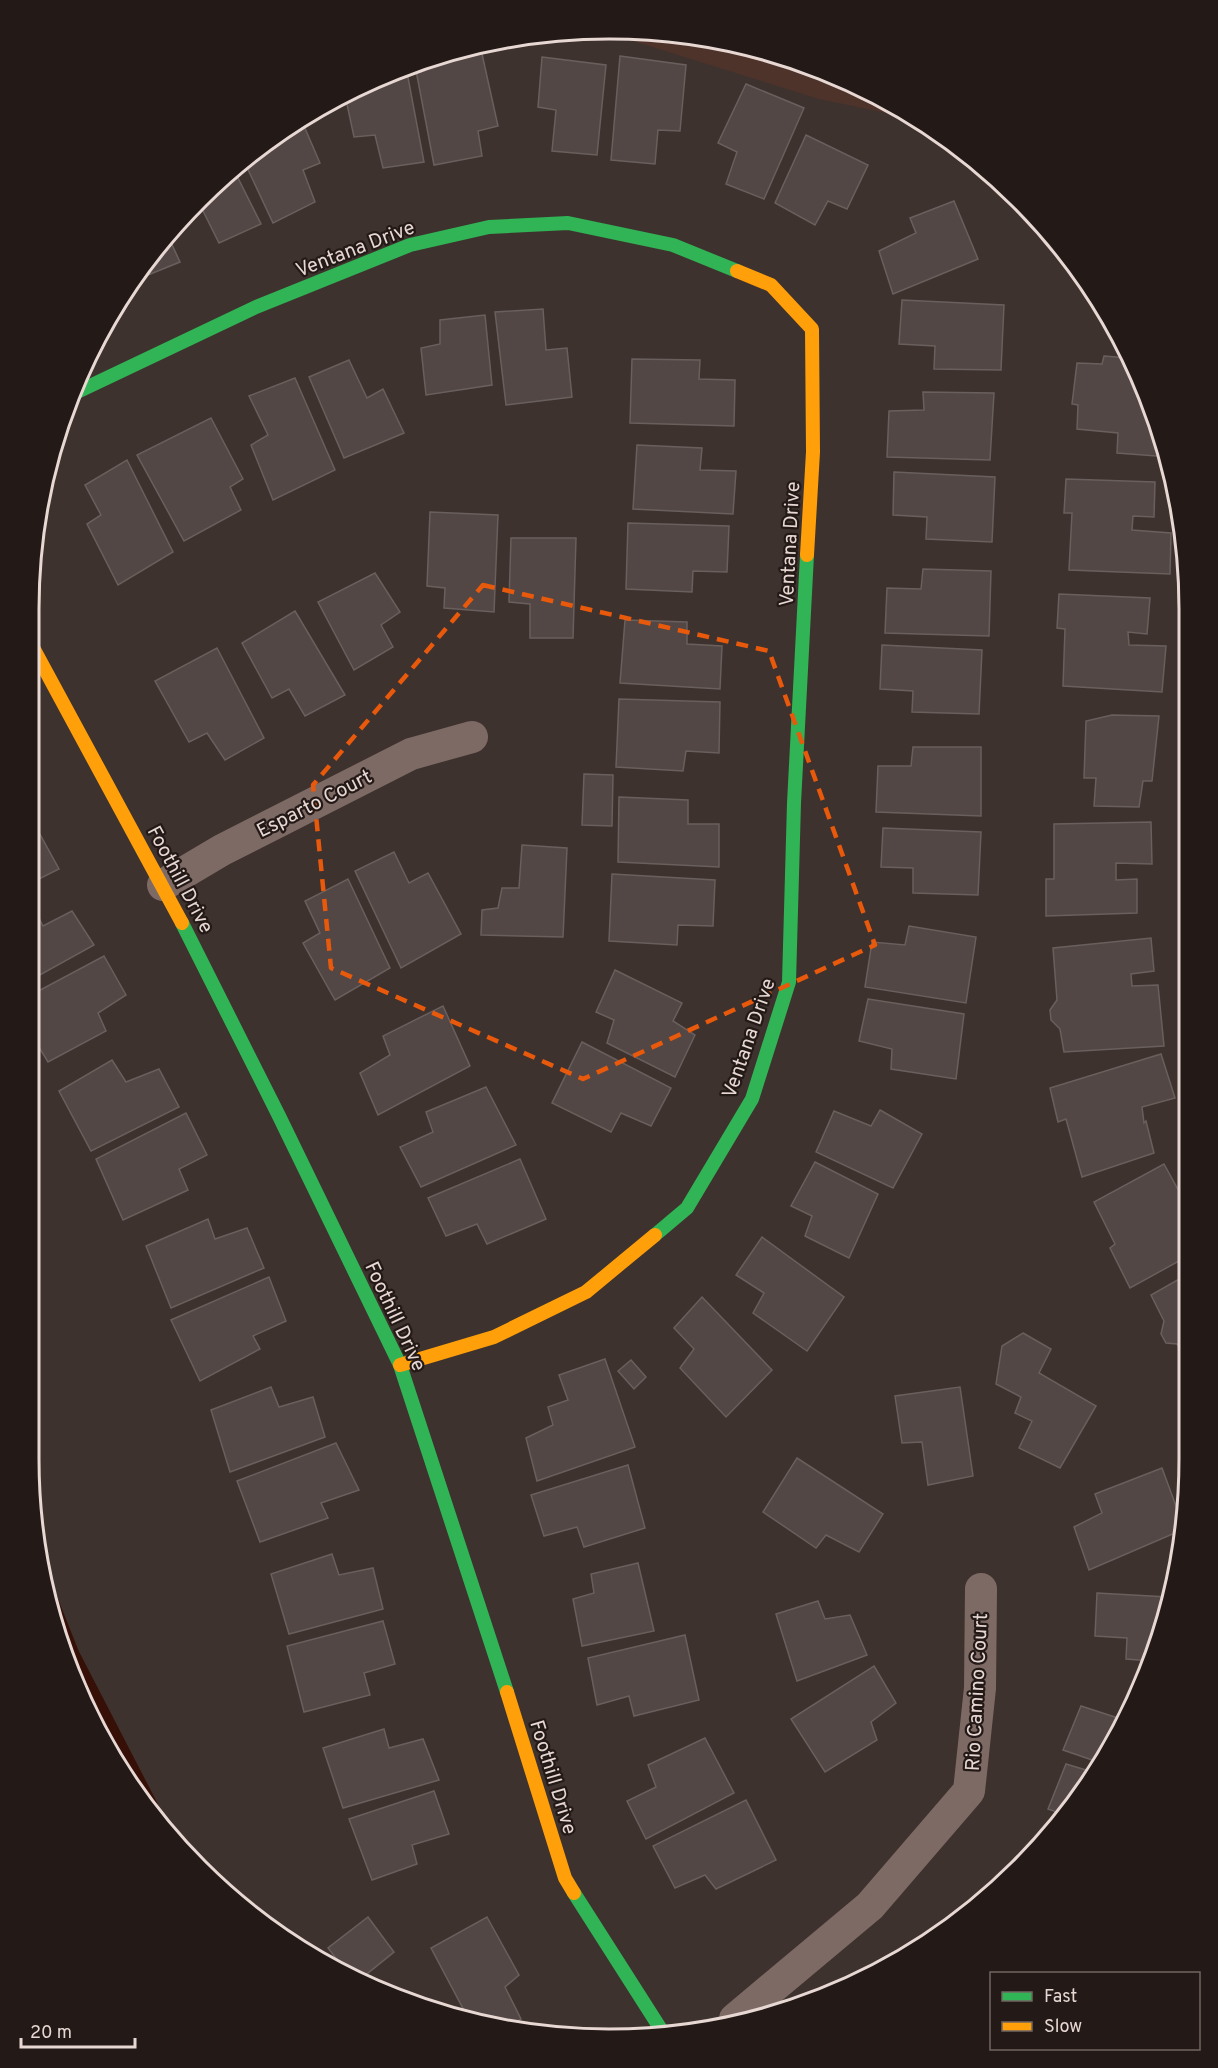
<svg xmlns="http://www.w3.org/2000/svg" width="1218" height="2068" viewBox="0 0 1218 2068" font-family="Overpass,sans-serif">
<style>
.built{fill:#4e332b}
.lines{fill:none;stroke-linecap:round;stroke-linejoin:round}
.stream{stroke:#360f07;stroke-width:12}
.building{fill:#524745;stroke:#695f5c;stroke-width:1.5}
.street{stroke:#7e6a65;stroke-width:32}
.fast{stroke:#30b455;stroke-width:14}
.slow{stroke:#ff9f0a;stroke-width:14}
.marked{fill:none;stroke:#e8590c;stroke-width:4.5;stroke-dasharray:12 8;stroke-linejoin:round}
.labels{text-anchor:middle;stroke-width:4.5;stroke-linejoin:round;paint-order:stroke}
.street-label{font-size:20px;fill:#e8d8d4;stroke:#231916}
.rim{fill:none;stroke:#e8d8d4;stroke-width:3}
</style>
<rect width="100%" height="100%" fill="#3e322e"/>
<path class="built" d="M609,29L723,40L831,73L920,120L819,99L598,30Z"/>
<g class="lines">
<path class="stream" d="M52,1600L73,1653L163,1827"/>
</g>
<g class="building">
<path d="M482,54L498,126L478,131L482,156L434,165L415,65Z"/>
<path d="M620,56L686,65L680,131L658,130L655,164L611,160Z"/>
<path d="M542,57L606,65L597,155L552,151L556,110L538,107Z"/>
<path d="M406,67L424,162L383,168L375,135L354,137L345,95L387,73Z"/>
<path d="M746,84L804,108L764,199L726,184L737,152L718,143Z"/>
<path d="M301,119L320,163L303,170L315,202L273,223L244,161L287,126Z"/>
<path d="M806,135L868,165L847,209L828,201L815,225L775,203Z"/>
<path d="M234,170L261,224L219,243L200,205L189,210L199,198Z"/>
<path d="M954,201L978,259L893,294L879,251L916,233L910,218Z"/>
<path d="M168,236L180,262L138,279L136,275Z"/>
<path d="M902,300L1004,305L1001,370L934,369L935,346L899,344Z"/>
<path d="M543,309L546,350L567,348L572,397L506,405L495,312Z"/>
<path d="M485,315L492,385L426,395L421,348L440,344V320Z"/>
<path d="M1104,356L1128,358L1169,457L1117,453L1118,433L1077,429L1078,405L1072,404L1077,363L1102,364Z"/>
<path d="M632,359L700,360L699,379L735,380L734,426L630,423Z"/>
<path d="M349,360L367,398L383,389L404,433L344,458L309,377Z"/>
<path d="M295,378L335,470L273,500L251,445L268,435L249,396Z"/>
<path d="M923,392L994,393L990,460L887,457L889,411L924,410Z"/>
<path d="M211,418L243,479L230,487L241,510L184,541L137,455Z"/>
<path d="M637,445L702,448L700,470L736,471L733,514L633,509Z"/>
<path d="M127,460L173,552L118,585L87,524L101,515L85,485Z"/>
<path d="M894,472L995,477L992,542L926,539L927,517L893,515Z"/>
<path d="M1066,479L1155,482L1154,517L1133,516L1132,530L1171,533L1170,574L1069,570L1072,513H1064Z"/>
<path d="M430,512L498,515L494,612L444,608L445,588L427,586Z"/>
<path d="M628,523L729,526L727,572L693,571L692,592L626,589Z"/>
<path d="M511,538H576L573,638H530V604L509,602Z"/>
<path d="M923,569L991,571L989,636L885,633L887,588L921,589Z"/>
<path d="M375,573L400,612L381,625L393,647L354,670L318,602Z"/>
<path d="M1059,594L1150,598L1147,634L1128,632L1129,645L1166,646L1162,692L1063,686L1065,629L1057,628Z"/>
<path d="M295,611L345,695L305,716L289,689L272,698L242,643Z"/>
<path d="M625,620L687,622V644L722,646L720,689L620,683Z"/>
<path d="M882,645L982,650L979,714L912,712L913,691L880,689Z"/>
<path d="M217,648L264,738L225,760L207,733L189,742L155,681Z"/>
<path d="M619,699L720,702L719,753L686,751L683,771L616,767Z"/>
<path d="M1112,715L1159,716L1152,781H1143L1139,807L1094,806L1096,778H1084L1086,721Z"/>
<path d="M913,747H981V816L876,812L878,766H911Z"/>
<path d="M584,774L613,775L612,826L582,825Z"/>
<path d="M619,797L688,800V824H719V867L618,862Z"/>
<path d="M1151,822L1152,864L1116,863V880L1137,879V913L1046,916V879H1054V824Z"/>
<path d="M36,827L59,869L29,884V830Z"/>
<path d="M883,828L981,832L978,895L913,893V868L881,867Z"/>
<path d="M522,845L567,848L563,937L481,935L482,910L498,908L502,888H519Z"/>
<path d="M394,852L409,883L428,873L461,934L401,968L355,871Z"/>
<path d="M612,874L715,880L713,926L678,925L677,945L609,941Z"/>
<path d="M348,879L390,968L335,1000L303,943L320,933L305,901Z"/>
<path d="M32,905L43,926L72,911L94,945L29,981V906Z"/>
<path d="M909,926L976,937L966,1003L865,987L872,942L905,945Z"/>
<path d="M1151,938L1154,971L1131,974L1132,986L1158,985L1164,1046L1064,1052L1060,1029L1051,1020L1050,1010L1057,1000L1053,948Z"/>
<path d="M104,956L126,995L98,1013L106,1031L48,1062L29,1031V996Z"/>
<path d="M615,970L682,1003L673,1021L695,1035L675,1077L607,1043L614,1020L596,1012Z"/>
<path d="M868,999L964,1014L956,1079L891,1069L892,1049L859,1041Z"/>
<path d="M443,1006L470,1066L378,1115L360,1073L390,1055L383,1036Z"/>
<path d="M582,1042L671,1088L651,1126L621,1113L611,1132L552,1103Z"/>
<path d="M1161,1054L1175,1098L1142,1107L1144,1123L1146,1121L1154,1153L1082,1177L1066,1119L1058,1122L1050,1088Z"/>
<path d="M112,1060L126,1082L159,1069L179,1107L91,1151L59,1091Z"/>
<path d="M486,1087L516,1145L421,1187L400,1147L433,1132L426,1112Z"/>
<path d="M880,1110L922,1134L893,1188L816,1152L834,1111L871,1126Z"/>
<path d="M186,1113L207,1155L179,1169L188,1190L123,1220L96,1159Z"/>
<path d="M520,1159L546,1219L487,1244L477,1224L446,1236L428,1198Z"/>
<path d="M815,1162L878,1194L849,1258L805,1236L812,1216L791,1206Z"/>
<path d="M1164,1164L1180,1193L1188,1189V1256L1130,1288L1110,1248L1115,1244L1094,1202Z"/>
<path d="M208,1219L215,1239L247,1228L264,1268L171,1308L146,1246Z"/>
<path d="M762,1237L844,1297L807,1351L753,1313L764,1293L736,1275Z"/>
<path d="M1188,1274V1364L1177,1344L1166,1343L1161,1334L1164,1321L1151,1295Z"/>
<path d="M269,1277L286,1321L253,1336L260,1349L200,1381L171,1320Z"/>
<path d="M702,1297L772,1370L726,1417L680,1368L694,1349L674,1328Z"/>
<path d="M1023,1333L1051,1349L1039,1373L1096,1406L1060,1468L1019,1448L1032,1421L1015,1413L1021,1397L996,1384L1002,1346Z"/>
<path d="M605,1359L635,1447L537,1481L526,1438L553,1425L548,1407L568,1400L559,1375Z"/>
<path d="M631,1360L646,1377L634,1389L618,1371Z"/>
<path d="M271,1387L279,1407L313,1397L325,1437L230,1472L211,1410Z"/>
<path d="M960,1387L973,1476L928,1485L922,1442L902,1443L895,1396Z"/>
<path d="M336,1443L359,1490L321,1503L328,1518L260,1542L237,1481Z"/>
<path d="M797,1458L883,1514L859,1552L826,1535L816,1548L763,1512Z"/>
<path d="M628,1465L645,1528L584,1547L577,1527L544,1536L531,1495Z"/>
<path d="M1162,1468L1183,1525L1182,1530L1089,1570L1074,1527L1102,1513L1095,1494Z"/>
<path d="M332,1554L339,1575L373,1568L383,1609L289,1634L271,1574Z"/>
<path d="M638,1563L654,1631L582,1646L573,1599L594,1593L591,1574Z"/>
<path d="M1097,1593L1168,1597L1159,1646L1151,1661L1126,1659L1127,1638L1095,1636Z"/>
<path d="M818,1601L825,1619L850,1615L867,1655L797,1681L776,1614Z"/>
<path d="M383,1621L395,1664L364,1673L370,1695L304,1712L287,1646Z"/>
<path d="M685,1635L699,1700L634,1716L629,1696L597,1705L588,1658Z"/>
<path d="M874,1666L896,1703L871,1722L877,1740L825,1772L791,1719Z"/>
<path d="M1125,1701L1130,1703L1101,1763L1063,1750L1081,1706L1118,1718Z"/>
<path d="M384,1729L389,1748L423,1739L439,1780L343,1808L323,1748Z"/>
<path d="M705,1738L734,1793L646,1839L627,1801L656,1787L648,1765Z"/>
<path d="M1066,1764L1096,1773L1091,1782L1062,1814L1048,1809Z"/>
<path d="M434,1791L449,1834L412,1845L417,1864L372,1880L349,1819Z"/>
<path d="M746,1800L776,1860L716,1889L705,1875L675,1888L653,1846Z"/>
<path d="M368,1917L394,1952L363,1977L342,1966L328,1948Z"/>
<path d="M487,1917L519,1975L505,1987L521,2019L513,2024L467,2016L431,1948Z"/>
</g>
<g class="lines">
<g class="street">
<path d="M163,885L222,850L411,754L472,737"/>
<path d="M735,2019L870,1906L969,1791L980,1688L981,1589"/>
</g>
<g class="fast">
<path d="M73,394L256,307L410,245L489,227L568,223L673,245L737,271"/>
<path d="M182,923L279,1116L400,1365L507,1692"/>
<path d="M655,1235L687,1208L752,1099L789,982L794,803L807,555"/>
<path d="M574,1893L662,2031"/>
</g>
<g class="slow">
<path d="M737,271L771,285L812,329L813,452L807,555"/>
<path d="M30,642L182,923"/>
<path d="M400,1365L494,1337L586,1292L655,1235"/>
<path d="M507,1692L565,1878L574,1893"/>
</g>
</g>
<path class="marked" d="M483,585L769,651L875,945L583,1079L331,968L313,785Z"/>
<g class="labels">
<g class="street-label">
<text transform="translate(355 248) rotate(-21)" y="7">Ventana Drive</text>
<text transform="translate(789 544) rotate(-87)" y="7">Ventana Drive</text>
<text transform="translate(314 803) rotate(-27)" y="7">Esparto Court</text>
<text transform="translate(181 879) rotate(62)" y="7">Foothill Drive</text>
<text transform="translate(748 1038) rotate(-71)" y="7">Ventana Drive</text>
<text transform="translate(396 1316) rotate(65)" y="7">Foothill Drive</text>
<text transform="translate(976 1692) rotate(-87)" y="7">Rio Camino Court</text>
<text transform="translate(554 1777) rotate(73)" y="7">Foothill Drive</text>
</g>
</g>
<path d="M0 0H1218V2068H0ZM609 39H609A570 570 0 0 1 1179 609V1459A570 570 0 0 1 609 2029H609A570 570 0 0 1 39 1459V609A570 570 0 0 1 609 39Z" fill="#231916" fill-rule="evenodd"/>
<path class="rim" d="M609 39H609A570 570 0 0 1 1179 609V1459A570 570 0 0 1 609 2029H609A570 570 0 0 1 39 1459V609A570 570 0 0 1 609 39Z"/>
<rect x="990" y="1972" width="210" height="78" fill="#231916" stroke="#726562" stroke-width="1.5"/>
<rect x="1002" y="1992" width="30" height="9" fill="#30b455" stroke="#726562" stroke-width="1.5"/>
<text x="1044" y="2002" font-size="18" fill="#e8d8d4">Fast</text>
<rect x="1002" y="2022" width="30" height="9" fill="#ff9f0a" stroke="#726562" stroke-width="1.5"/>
<text x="1044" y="2032" font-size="18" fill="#e8d8d4">Slow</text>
<path d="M21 2038v9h114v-9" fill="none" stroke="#e8d8d4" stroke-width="3"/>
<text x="30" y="2038" font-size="18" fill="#e8d8d4" stroke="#231916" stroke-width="4.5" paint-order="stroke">20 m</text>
</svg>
